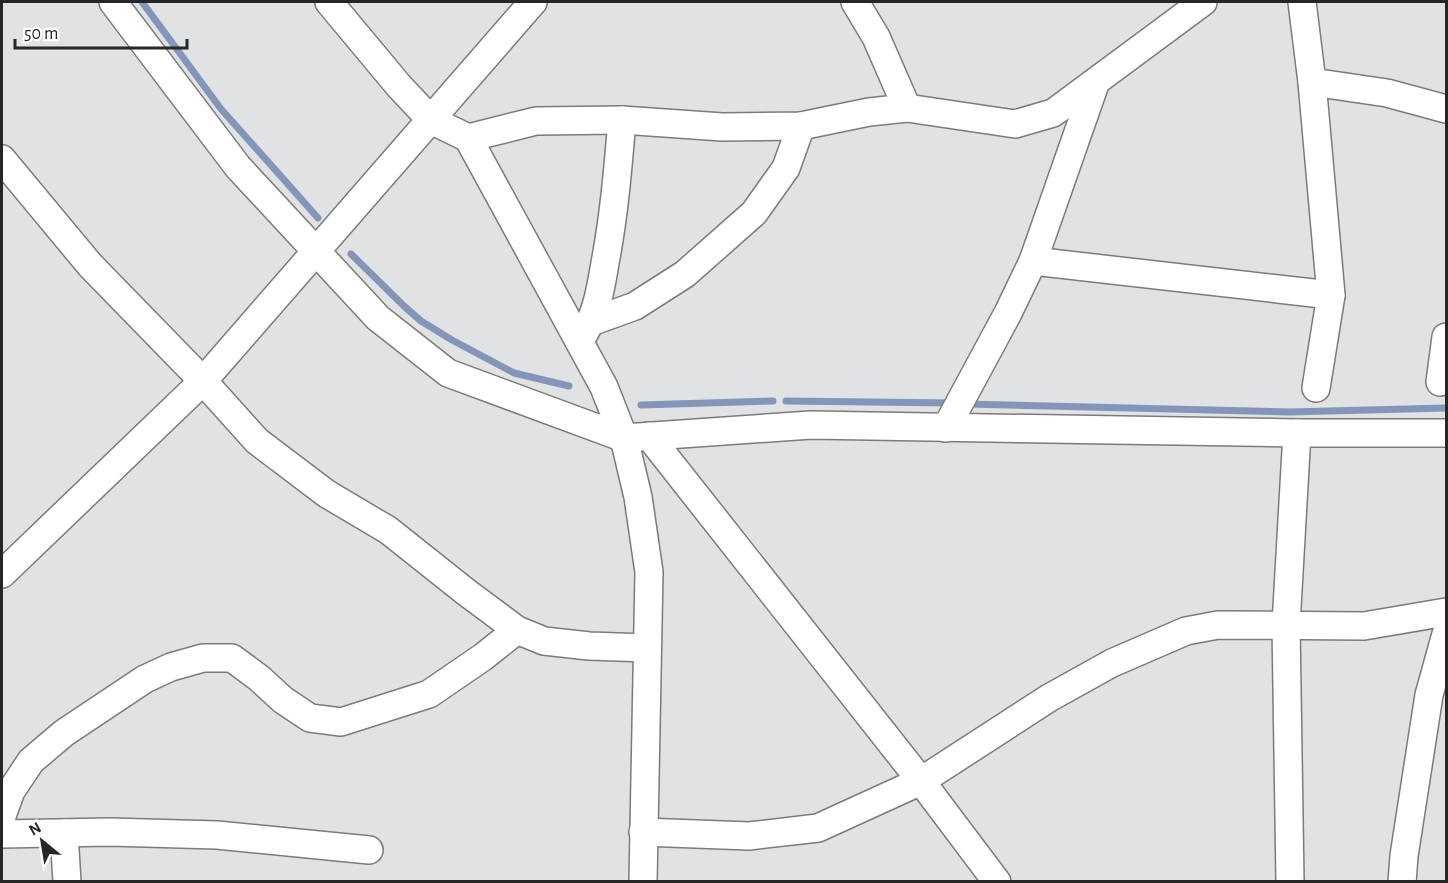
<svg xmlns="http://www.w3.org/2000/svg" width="1448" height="883" viewBox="0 0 1448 883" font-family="'Alegreya Sans',sans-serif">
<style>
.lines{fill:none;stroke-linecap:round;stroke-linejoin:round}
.stream{stroke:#8396ba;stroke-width:7}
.minor-casing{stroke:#7b7b7c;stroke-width:30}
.minor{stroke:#fff;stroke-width:27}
</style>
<rect width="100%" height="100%" fill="#e1e2e3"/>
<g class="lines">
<g class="stream">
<path d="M142,2L221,109L318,218"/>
<path d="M351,254L405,307L421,321L452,340L514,373L569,386"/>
<path d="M786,401L952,403"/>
<path d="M966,404L1289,412L1446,408"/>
<path d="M641,405L773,401"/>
</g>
<defs>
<g id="minor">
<path d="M113,2L238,167L378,318L448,373L624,438L811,425L1297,433H1446"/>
<path d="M329,2L399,86L431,120L468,138L604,387L624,438L638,497L649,572L643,882"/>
<path d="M855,2L876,37L907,108"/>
<path d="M1302,2L1312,82L1331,295L1316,388"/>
<path d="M1312,82L1387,93L1446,109"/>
<path d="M468,138L536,121L622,120L722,127L801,126L869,112L907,108L1015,124L1053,113L1203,2"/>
<path d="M2,159L90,265L203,381L257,441L327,494L388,530L466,592L517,630L544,641L589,646L647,648"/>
<path d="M1033,261L1331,295"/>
<path d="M591,322L635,306L685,274L754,213L786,168L801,126"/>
<path d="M584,334C597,312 601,287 605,263C614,216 618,168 622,120"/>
<path d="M1440,382L1446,337"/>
<path d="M946,428L1008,313L1033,261L1095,84"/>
<path d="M649,436L921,781L997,882"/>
<path d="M2,574L203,381L533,2"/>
<path d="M2,816L11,791L31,761L64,733L145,679L171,667L203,658H232L259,678L283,700L310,718L341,722L429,694L483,657L517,630"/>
<path d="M643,832L749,836L818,828L921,781L1049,698L1112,663L1186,631L1218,625L1364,626L1446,612"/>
<path d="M64,833L67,882"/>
<path d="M2,834L110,832L217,835L369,850"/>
<path d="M1290,882L1286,625L1297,433"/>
<path d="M1402,882L1404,856L1429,695L1446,634"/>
</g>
</defs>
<use href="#minor" class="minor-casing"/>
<use href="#minor" class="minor"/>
</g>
<rect width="1448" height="883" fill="none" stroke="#262626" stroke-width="6"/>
<g transform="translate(42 841) rotate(330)" stroke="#ffffff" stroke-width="4.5" paint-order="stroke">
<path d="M0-4.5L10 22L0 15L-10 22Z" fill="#262626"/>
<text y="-9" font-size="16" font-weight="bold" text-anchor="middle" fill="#262626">N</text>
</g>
<path d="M15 39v9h172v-9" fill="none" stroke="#262626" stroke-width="3"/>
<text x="24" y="39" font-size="18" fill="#262626" stroke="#ffffff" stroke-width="4.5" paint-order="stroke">50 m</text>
</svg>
